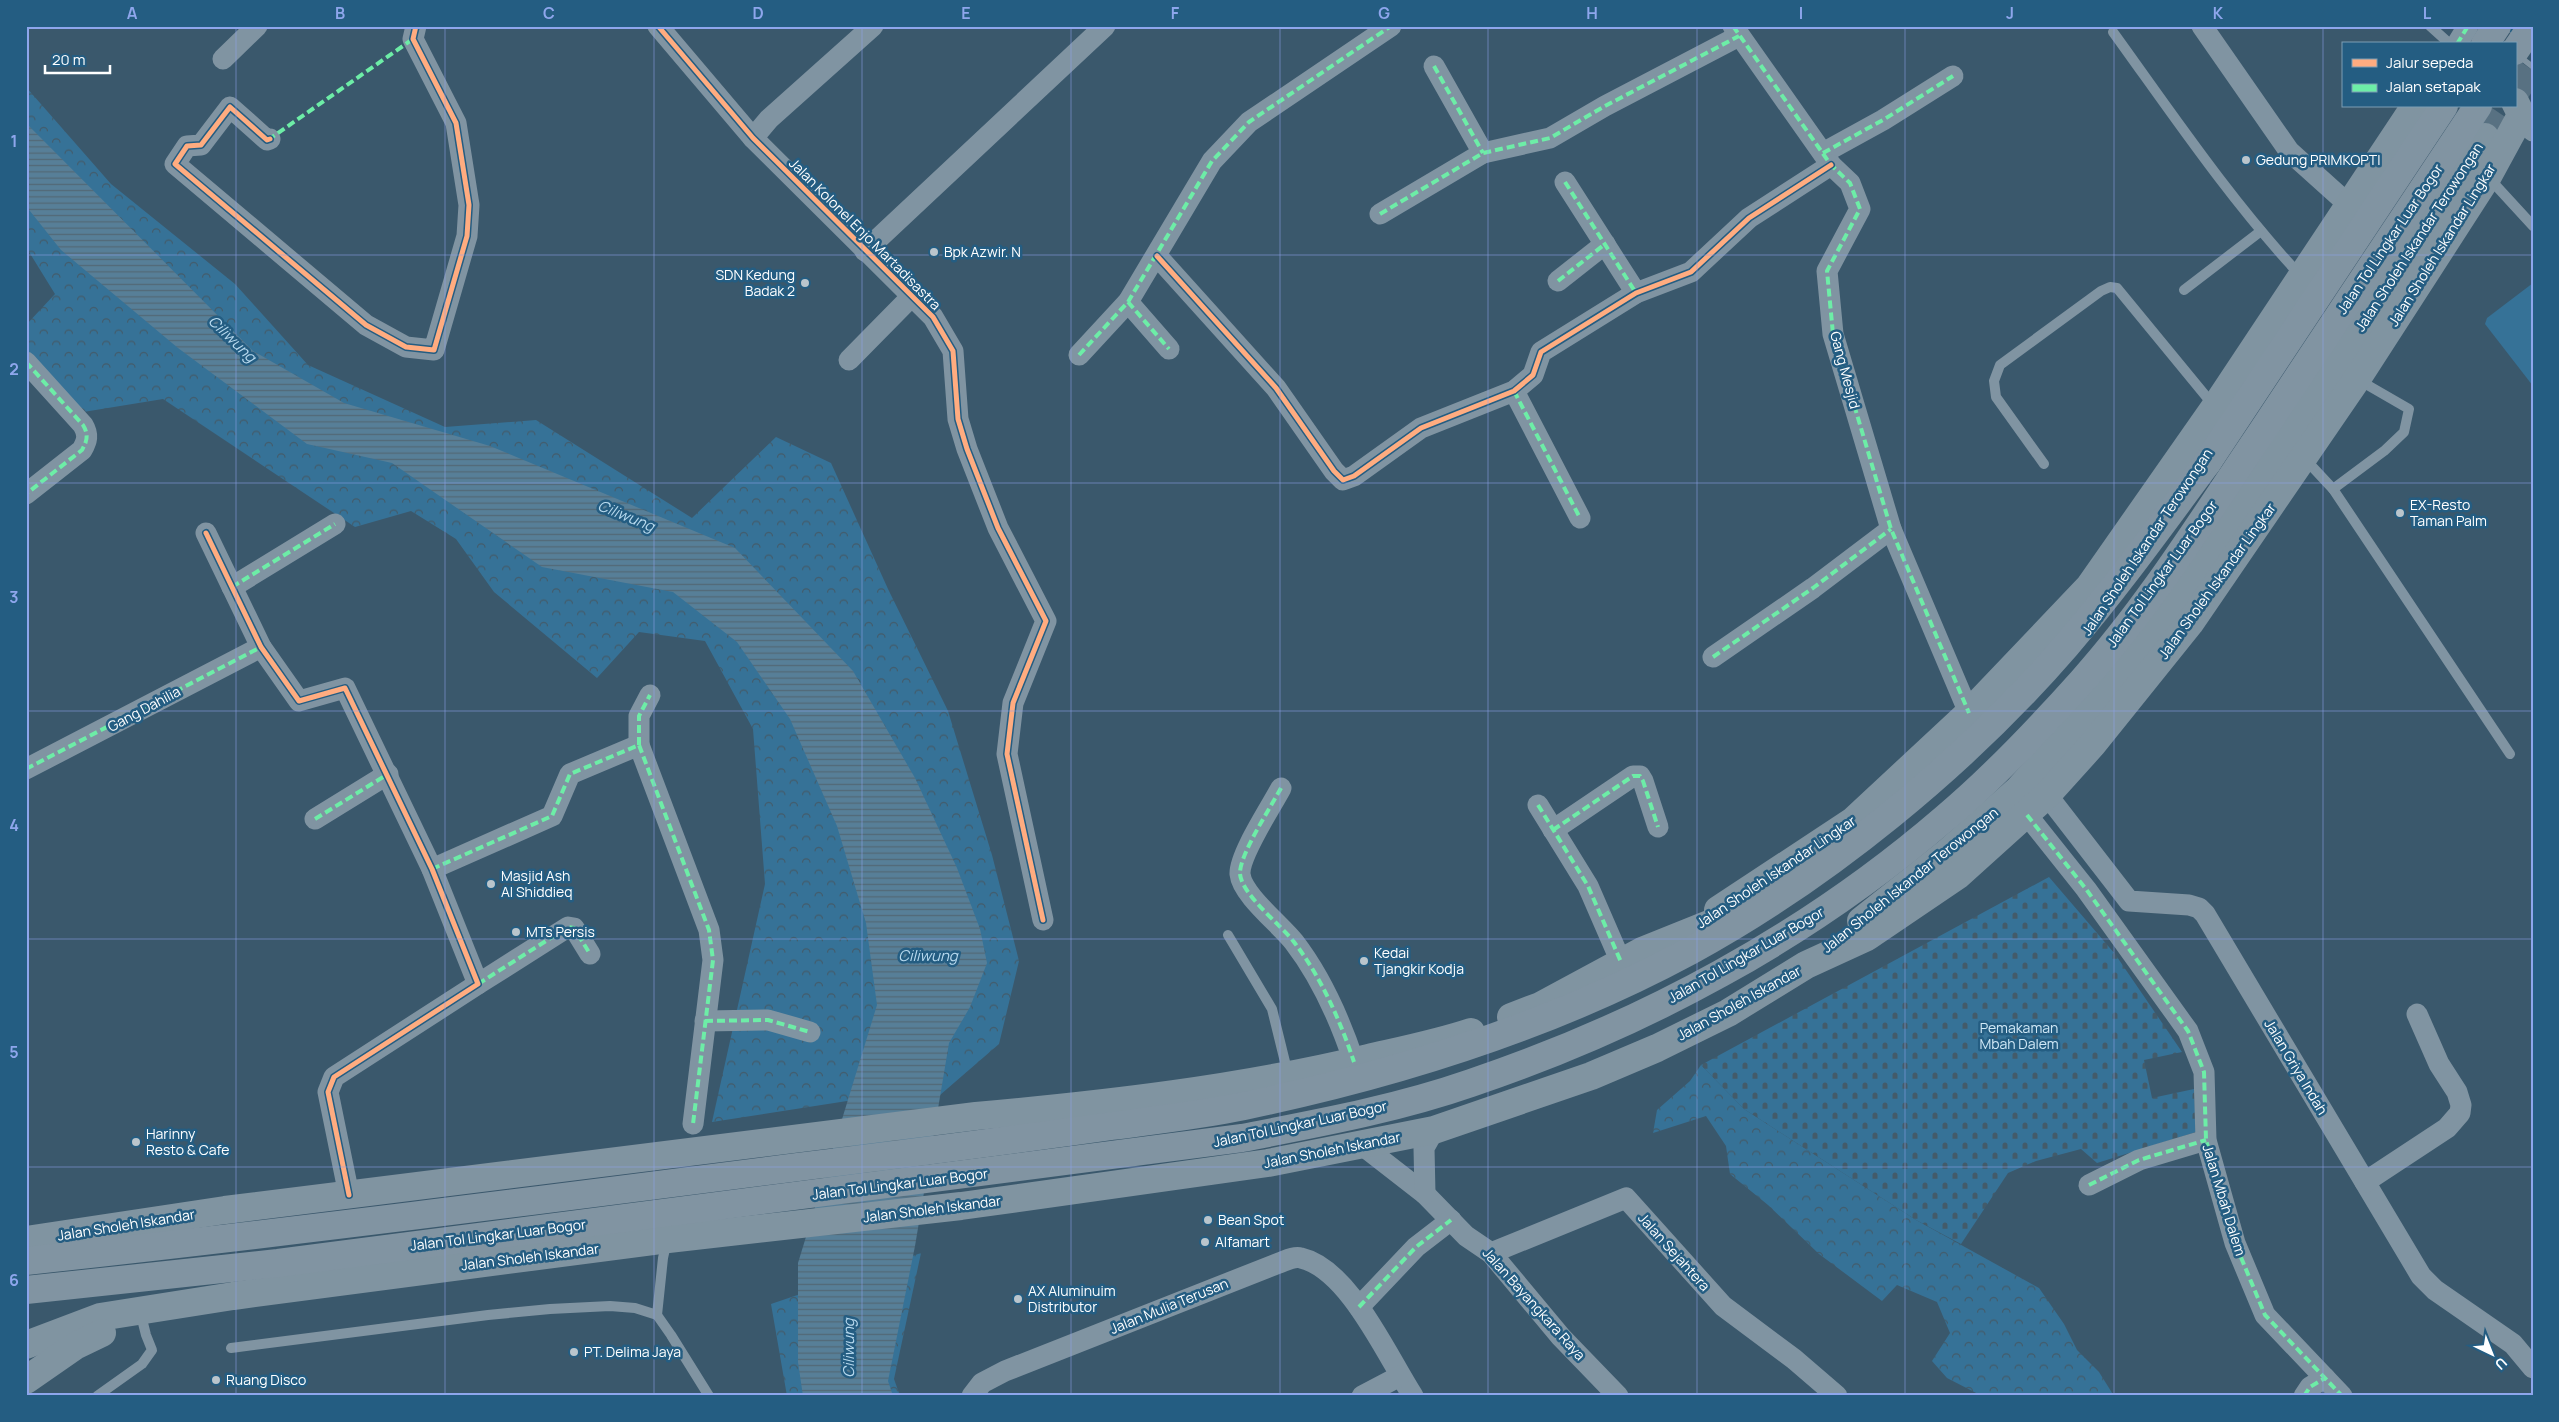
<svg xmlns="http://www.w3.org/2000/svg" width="2559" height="1422" viewBox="0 0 2559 1422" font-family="Manrope,sans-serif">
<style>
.grass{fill:#367297}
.forest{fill:url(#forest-crowns)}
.cemetery{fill:url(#cemetery-stones)}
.water{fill:url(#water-rules)}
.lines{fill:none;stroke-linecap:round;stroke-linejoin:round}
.trunk-tunnel{stroke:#587182;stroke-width:28;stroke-dasharray:28 14;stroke-linecap:butt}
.service{stroke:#8094a2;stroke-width:10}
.minor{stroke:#8094a2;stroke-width:21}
.trunk{stroke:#8094a1;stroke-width:28}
.motorway{stroke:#8194a2;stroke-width:28}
.rail-casing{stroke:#8194a2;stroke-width:5.5}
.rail{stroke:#245d82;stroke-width:4;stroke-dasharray:11;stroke-linecap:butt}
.motorway-bridge{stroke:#8194a2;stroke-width:28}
.quiet{stroke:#6deda7;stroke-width:4;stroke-dasharray:8 4;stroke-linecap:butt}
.cycleway-casing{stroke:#245d82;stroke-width:8}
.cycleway{stroke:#ffac80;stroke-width:5}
.grid{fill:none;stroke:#8ea6ec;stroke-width:1;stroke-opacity:0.55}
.poi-dot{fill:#bac5cc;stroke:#245d82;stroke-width:2}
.labels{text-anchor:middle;stroke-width:5;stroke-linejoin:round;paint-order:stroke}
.poi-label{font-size:14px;fill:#fff;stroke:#245d82;text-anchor:start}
.street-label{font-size:14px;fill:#fff;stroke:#245d82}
.park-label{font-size:14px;fill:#d0e8f6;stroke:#245d82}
.water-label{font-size:15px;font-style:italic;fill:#b8daef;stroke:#245d82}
.neatline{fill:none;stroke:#8ea6ec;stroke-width:2}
.grid-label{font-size:16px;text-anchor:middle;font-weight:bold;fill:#8ea6ec}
</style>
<defs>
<pattern id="forest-crowns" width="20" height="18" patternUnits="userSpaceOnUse" patternTransform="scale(1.25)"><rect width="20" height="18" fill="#367297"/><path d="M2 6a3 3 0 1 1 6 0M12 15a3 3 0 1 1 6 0" fill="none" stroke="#435b6a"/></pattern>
<pattern id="cemetery-stones" width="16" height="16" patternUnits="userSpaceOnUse" patternTransform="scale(1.25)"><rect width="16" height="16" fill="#367297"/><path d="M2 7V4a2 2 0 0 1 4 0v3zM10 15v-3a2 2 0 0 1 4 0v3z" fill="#435b6a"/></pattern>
<pattern id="water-rules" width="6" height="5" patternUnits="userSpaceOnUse" patternTransform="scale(1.25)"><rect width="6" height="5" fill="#577f98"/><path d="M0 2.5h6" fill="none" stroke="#526876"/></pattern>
</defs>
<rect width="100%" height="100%" fill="#3a586c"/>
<path class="grass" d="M2533,283V386L2485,324L2487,318Z"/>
<g class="forest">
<path d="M26,87L111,184L235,284L308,365L445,427L536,420L692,518L776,437L831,463L888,589L948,711L992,855L1019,961L999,1044L940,1095L847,1101L712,1122L765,884L753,729L705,641L639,632L597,678L494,592L456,539L411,511L355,527L163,399L71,414L26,363V325L55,294L26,247Z"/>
<path d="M1701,1065L1744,1109L1916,1220L2039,1288L2064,1324L2077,1350L2099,1372L2114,1396H1982L1947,1378L1932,1361L1950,1333L1937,1302L1897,1285L1882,1301L1819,1254L1768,1205L1730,1174L1726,1146L1706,1116L1653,1133L1657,1110L1690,1081Z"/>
<path d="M921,1253L894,1379L900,1396H787L771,1304Z"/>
</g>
<path class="cemetery" d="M2049,877L2115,954L2182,1052L2144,1060L2152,1098L2194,1089L2196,1132L2097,1163L2081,1149L2036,1161L2008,1173L1961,1244L1916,1220L1744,1109L1701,1065Z"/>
<path class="water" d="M26,123L253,351L344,403L490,446L735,548L853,671L915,778L957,868L980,929L987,963L970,1007L949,1043L915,1246L888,1381L893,1396H803L798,1362V1263L877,1005L866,923L837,826L790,719L737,642L673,592L542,567L392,463L307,444L178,348L61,250L26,206Z"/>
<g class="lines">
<g class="trunk-tunnel">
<path d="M2515,92L2533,66"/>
<path d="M2485,137L2506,106"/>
</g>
<g class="service">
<path d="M2430,26L2450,44"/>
<path d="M2113,32C2173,115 2231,201 2300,275"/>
<path d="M2488,177L2533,226"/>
<path d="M2184,290L2261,231"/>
<path d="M2357,379L2409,409L2404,432L2384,451L2333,489L2510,754"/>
<path d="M2305,459L2333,489"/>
<path d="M2044,464L1996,397L1994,381L2000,365L2101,291L2110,287L2117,288L2214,406"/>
<path d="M1228,935L1272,1009L1288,1074"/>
<path d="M657,1315L671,1335L709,1396"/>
<path d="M231,1348L488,1315L550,1309L610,1306L635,1308L657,1315L663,1258L667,1240"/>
<path d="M97,1396L142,1364L152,1350L146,1335L141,1315"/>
</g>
<g class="minor">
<path d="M658,26L753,138L933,317L953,351L958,419L967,449L998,528L1046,621L1013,703L1007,754L1043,920"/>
<path d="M1733,26L1831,165L1850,183L1860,209L1827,271L1833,334L1891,529L1969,713"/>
<path d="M2202,26L2289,151L2349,205"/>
<path d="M2457,44L2468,26"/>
<path d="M223,59L257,26"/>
<path d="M1434,66L1483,153"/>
<path d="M2519,119L2533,131"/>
<path d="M753,138L769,119L873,26"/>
<path d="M270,139L267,140L230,107L201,145L187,146L175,164L366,325L406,347L434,350L467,236L469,205L456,123L413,39L416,26"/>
<path d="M1823,153L1883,120L1953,76"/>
<path d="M1565,182L1636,293"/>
<path d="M1380,214L1483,153L1550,138L1605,106L1739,36"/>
<path d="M865,251L1105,26"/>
<path d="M1157,256L1276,388L1334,471L1343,480L1354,476L1421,428L1514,391L1533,375L1541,352L1636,293L1691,272L1749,218L1831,165"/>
<path d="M1558,281L1605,244"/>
<path d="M1128,302L1169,349"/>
<path d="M1079,355L1128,302L1212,161L1249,122L1391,26"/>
<path d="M849,360L913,295"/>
<path d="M26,362L83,425C89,435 87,441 82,450L26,494"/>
<path d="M1514,391L1580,518"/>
<path d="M206,533L261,647L299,701L345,688L432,869L478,984L334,1077L328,1092L349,1195"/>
<path d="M232,587L335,524"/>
<path d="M1713,657L1813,588L1891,529"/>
<path d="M639,745V716L650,695"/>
<path d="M26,769L261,647"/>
<path d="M1281,788C1271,807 1239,855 1240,874C1242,895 1281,925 1294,942C1321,977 1340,1020 1354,1062"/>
<path d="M2047,795L2129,901L2189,905L2199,908L2205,914L2421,1276L2435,1290L2513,1344L2533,1368"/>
<path d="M1538,805L1588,886L1621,962"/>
<path d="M2027,815L2086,889L2188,1031L2204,1072L2206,1140L2235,1243L2265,1315L2342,1396"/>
<path d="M315,819L388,774"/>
<path d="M1553,830L1633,776H1640L1643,781L1658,827"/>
<path d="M432,869L552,816L570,774L639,745L709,930L713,960L693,1124"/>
<path d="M478,984L568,927L574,928L590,954"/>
<path d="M705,1021L768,1020L810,1032"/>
<path d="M1362,1145L1425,1194L1466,1236L1491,1253L1561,1337L1618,1396"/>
<path d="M2365,1182L2447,1128L2460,1113L2461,1105L2457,1092L2439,1064L2417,1014"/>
<path d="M2089,1185L2139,1160L2206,1140"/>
<path d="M1425,1194L1424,1148L1434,1130"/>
<path d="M1491,1253L1626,1198L1723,1306L1794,1359L1837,1396"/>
<path d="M1359,1307L1416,1247L1451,1220"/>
<path d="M972,1396L982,1383L1005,1371L1279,1263C1285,1261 1294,1256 1301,1258C1349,1269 1387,1356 1413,1396"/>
<path d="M1362,1396L1400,1376"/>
<path d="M2304,1396L2310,1387L2325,1378"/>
</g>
<g class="trunk">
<path d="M1718,910L1853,821L1969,713L2089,587L2215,407L2415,106"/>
<path d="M1861,921L1948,852L2018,790L2129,666L2270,467L2485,137"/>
<path d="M1511,1017L1540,1006L1642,951L1749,908"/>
<path d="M26,1240L225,1210L976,1116C1108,1104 1239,1089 1368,1058C1403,1050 1438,1043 1471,1032"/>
<path d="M26,1345L100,1317L233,1296L668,1239L961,1206L1268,1163L1434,1130L1591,1076L1657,1048L1728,1013L1806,965L1867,937L1957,876L2047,795L2092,745L2190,623L2357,379L2488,176L2519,119L2520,112L2515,102"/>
<path d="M26,1380L75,1346L102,1333"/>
</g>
<g class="motorway">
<path d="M2207,463L2444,106"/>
<path d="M26,1290L278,1263L1242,1138C1319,1123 1396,1109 1471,1083C1643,1025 1807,937 1945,818C1994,777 2039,729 2082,681C2149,606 2203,519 2259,436C2332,326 2405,216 2478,106"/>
</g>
<defs>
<g id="rail">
<path d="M2484,26L2504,44"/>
<path d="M2506,26L2533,49"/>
<path d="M2515,53L2533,67"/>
</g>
</defs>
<use href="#rail" class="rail-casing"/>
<use href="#rail" class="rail"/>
<g class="motorway-bridge">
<path d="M2485,44L2497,26"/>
<path d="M2515,51L2532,26"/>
<path d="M26,1261C284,1233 541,1200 798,1167C903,1154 1007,1141 1112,1126C1156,1120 1201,1115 1244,1106C1398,1074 1551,1026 1690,951C1827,876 1964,764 2066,646C2116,588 2161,525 2207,463"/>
</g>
<g class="quiet">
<path d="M1733,26L1831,165L1850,183L1860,209L1827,271L1833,334L1891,529L1969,713"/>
<path d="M2457,44L2468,26"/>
<path d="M1434,66L1483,153"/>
<path d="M268,140L413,39"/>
<path d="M1823,153L1883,120L1953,76"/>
<path d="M1565,182L1636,293"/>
<path d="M1380,214L1483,153L1550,138L1605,106L1739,36"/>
<path d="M1558,281L1605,244"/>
<path d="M1128,302L1169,349"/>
<path d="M1079,355L1128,302L1212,161L1249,122L1391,26"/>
<path d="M26,362L83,425C89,435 87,441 82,450L26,494"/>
<path d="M1514,391L1580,518"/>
<path d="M232,587L335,524"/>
<path d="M1713,657L1813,588L1891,529"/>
<path d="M639,745V716L650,695"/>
<path d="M26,769L261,647"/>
<path d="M1281,788C1271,807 1239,855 1240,874C1242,895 1281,925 1294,942C1321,977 1340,1020 1354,1062"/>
<path d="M1538,805L1588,886L1621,962"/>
<path d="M2027,815L2086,889L2188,1031L2204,1072L2206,1140L2235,1243L2265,1315L2342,1396"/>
<path d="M315,819L388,774"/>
<path d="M1553,830L1633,776H1640L1643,781L1658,827"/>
<path d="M432,869L552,816L570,774L639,745L709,930L713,960L693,1124"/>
<path d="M478,984L568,927L574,928L590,954"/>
<path d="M705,1021L768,1020L810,1032"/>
<path d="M2089,1185L2139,1160L2206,1140"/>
<path d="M1359,1307L1416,1247L1451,1220"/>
<path d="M2304,1396L2310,1387L2325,1378"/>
</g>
<defs>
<g id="cycleway">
<path d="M658,26L753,138L933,317L953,351L958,419L967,449L998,528L1046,621L1013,703L1007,754L1043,920"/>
<path d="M270,139L267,140L230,107L201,145L187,146L175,164L366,325L406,347L434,350L467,236L469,205L456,123L413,39L416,26"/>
<path d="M1157,256L1276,388L1334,471L1343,480L1354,476L1421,428L1514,391L1533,375L1541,352L1636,293L1691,272L1749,218L1831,165"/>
<path d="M206,533L261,647L299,701L345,688L432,869L478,984L334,1077L328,1092L349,1195"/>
</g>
</defs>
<use href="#cycleway" class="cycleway-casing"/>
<use href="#cycleway" class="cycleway"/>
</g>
<path class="grid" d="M236,26V1396M445,26V1396M654,26V1396M862,26V1396M1071,26V1396M1280,26V1396M1488,26V1396M1697,26V1396M1905,26V1396M2114,26V1396M2323,26V1396M26,255H2533M26,483H2533M26,711H2533M26,939H2533M26,1167H2533"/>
<g class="poi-dot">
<circle cx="2246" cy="160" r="5"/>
<circle cx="934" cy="252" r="5"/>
<circle cx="805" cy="283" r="5"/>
<circle cx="2400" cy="513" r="5"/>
<circle cx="491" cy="884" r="5"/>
<circle cx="516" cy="932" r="5"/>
<circle cx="1364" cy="961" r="5"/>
<circle cx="136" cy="1142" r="5"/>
<circle cx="1208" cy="1220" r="5"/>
<circle cx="1205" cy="1242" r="5"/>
<circle cx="1018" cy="1299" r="5"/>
<circle cx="574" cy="1352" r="5"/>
<circle cx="216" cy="1380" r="5"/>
</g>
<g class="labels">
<g class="poi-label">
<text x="2256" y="165">Gedung PRIMKOPTI</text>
<text x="944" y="257">Bpk Azwir. N</text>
<text x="795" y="280" text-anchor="end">SDN Kedung<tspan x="795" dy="16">Badak 2</tspan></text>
<text x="2410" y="510">EX-Resto<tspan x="2410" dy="16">Taman Palm</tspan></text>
<text x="501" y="881">Masjid Ash<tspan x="501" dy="16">Al Shiddieq</tspan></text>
<text x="526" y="937">MTs Persis</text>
<text x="1374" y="958">Kedai<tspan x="1374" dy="16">Tjangkir Kodja</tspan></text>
<text x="146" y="1139">Harinny<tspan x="146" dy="16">Resto &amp; Cafe</tspan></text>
<text x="1218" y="1225">Bean Spot</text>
<text x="1215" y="1247">Alfamart</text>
<text x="1028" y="1296">AX Aluminuim<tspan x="1028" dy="16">Distributor</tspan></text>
<text x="584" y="1357">PT. Delima Jaya</text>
<text x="226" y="1385">Ruang Disco</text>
</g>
<g class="street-label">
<text transform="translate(865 234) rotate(45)" y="5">Jalan Kolonel Enjo Martadisastra</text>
<text transform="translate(2419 237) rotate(-57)" y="5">Jalan Sholeh Iskandar Terowongan</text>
<text transform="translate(2390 239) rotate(-56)" y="5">Jalan Tol Lingkar Luar Bogor</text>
<text transform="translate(2442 245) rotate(-58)" y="5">Jalan Sholeh Iskandar Lingkar</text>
<text transform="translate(1845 370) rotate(75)" y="5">Gang Mesjid</text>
<text transform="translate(2147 542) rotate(-56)" y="5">Jalan Sholeh Iskandar Terowongan</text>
<text transform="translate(2162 574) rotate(-54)" y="5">Jalan Tol Lingkar Luar Bogor</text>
<text transform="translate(2217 581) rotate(-54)" y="5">Jalan Sholeh Iskandar Lingkar</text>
<text transform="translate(144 709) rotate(-28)" y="5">Gang Dahilia</text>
<text transform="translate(1776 872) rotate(-34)" y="5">Jalan Sholeh Iskandar Lingkar</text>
<text transform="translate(1910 880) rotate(-39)" y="5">Jalan Sholeh Iskandar Terowongan</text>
<text transform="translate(1746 955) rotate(-30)" y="5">Jalan Tol Lingkar Luar Bogor</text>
<text transform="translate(1739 1003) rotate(-29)" y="5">Jalan Sholeh Iskandar</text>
<text transform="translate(2296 1067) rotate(59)" y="5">Jalan Griya Indah</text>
<text transform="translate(1300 1124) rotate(-12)" y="5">Jalan Tol Lingkar Luar Bogor</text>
<text transform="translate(1332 1150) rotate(-11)" y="5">Jalan Sholeh Iskandar</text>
<text transform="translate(900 1184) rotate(-7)" y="5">Jalan Tol Lingkar Luar Bogor</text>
<text transform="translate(2224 1200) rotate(73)" y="5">Jalan Mbah Dalem</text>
<text transform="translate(932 1209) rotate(-7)" y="5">Jalan Sholeh Iskandar</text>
<text transform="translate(126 1225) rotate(-9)" y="5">Jalan Sholeh Iskandar</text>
<text transform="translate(498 1235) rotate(-7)" y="5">Jalan Tol Lingkar Luar Bogor</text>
<text transform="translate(1674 1252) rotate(48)" y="5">Jalan Sejahtera</text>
<text transform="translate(530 1257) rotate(-7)" y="5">Jalan Sholeh Iskandar</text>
<text transform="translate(1534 1304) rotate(48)" y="5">Jalan Bayangkara Raya</text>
<text transform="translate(1169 1306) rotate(-22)" y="5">Jalan Mulia Terusan</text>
</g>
<g class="park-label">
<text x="2019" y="1033">Pemakaman<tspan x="2019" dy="16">Mbah Dalem</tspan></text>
</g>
<g class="water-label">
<text transform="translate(232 339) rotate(44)" y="5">Ciliwung</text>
<text transform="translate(626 516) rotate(22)" y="5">Ciliwung</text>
<text x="928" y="961">Ciliwung</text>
<text transform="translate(849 1348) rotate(-90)" y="5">Ciliwung</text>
</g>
</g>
<rect width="2559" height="1422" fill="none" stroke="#245d82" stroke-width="55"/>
<rect x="2342" y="42" width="175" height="65" fill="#245d82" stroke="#7c9eb4"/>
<rect x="2352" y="59" width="25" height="8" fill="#ffac80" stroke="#7c9eb4"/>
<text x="2386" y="68" font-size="15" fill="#ffffff">Jalur sepeda</text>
<rect x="2352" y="84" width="25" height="8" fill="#6deda7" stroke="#7c9eb4"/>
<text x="2386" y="92" font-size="15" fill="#ffffff">Jalan setapak</text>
<g transform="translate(2492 1354) rotate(137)" stroke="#245d82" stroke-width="4" paint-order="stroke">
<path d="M0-4L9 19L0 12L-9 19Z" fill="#ffffff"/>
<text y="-8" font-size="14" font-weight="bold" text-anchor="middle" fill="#ffffff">U</text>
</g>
<path d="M45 65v8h65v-8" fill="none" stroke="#ffffff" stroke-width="2.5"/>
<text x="52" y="65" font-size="15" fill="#ffffff" stroke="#245d82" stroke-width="4" paint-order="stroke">20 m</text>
<rect x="28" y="28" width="2504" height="1366" class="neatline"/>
<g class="grid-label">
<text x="132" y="19">A</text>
<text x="340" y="19">B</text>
<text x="549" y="19">C</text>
<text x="758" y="19">D</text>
<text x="966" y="19">E</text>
<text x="1175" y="19">F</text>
<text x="1384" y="19">G</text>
<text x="1592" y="19">H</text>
<text x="1801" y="19">I</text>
<text x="2010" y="19">J</text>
<text x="2218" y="19">K</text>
<text x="2427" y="19">L</text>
<text x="14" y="147">1</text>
<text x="14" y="375">2</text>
<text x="14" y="603">3</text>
<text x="14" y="831">4</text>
<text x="14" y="1058">5</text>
<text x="14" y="1286">6</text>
</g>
</svg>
